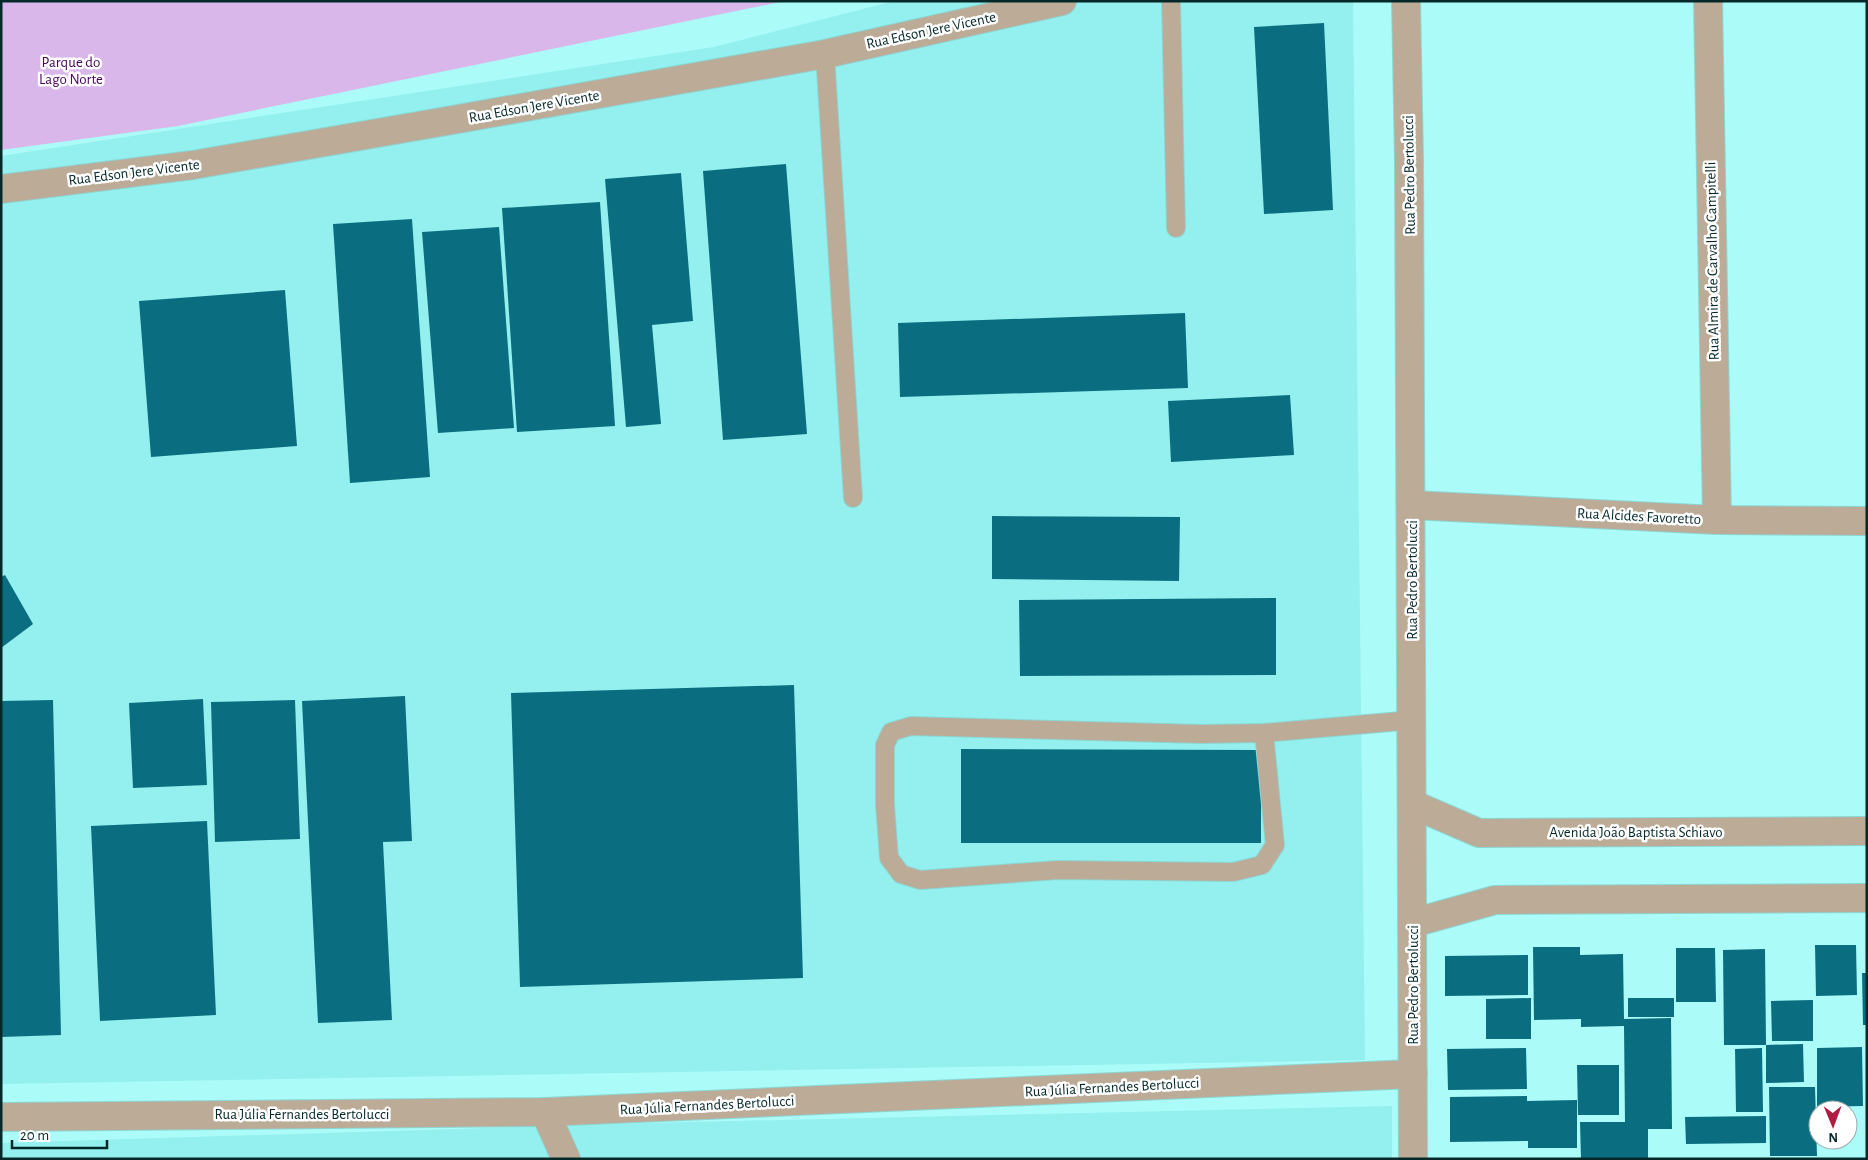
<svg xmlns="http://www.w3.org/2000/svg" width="1868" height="1160" viewBox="0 0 1868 1160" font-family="'Alegreya Sans',sans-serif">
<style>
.built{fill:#93f0ee}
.green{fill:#d9b7ea}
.building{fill:#0a6e80}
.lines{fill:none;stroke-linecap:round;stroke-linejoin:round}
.service-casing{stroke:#8dd5d3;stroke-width:20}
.minor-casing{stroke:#8dd5d3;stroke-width:30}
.service{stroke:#bcab96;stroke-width:18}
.minor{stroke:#bcab96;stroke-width:28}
.labels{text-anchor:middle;stroke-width:5;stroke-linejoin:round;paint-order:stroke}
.street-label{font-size:15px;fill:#052828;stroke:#fff}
.park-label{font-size:15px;fill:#45085b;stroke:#fff}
</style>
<rect width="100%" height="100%" fill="#abfbf9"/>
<g class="built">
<path d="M894,1H1353L1365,1060L1,1084V156L714,47Z"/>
<path d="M1392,1106V1159H1V1143L647,1123Z"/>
</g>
<path class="green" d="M1,1H785L178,126L1,150Z"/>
<g class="building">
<path d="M1324,23L1333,210L1264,214L1254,27Z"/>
<path d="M786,164L807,434L723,440L703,171Z"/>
<path d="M681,173L693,321L652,325L661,424L626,427L605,179Z"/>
<path d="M600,202L615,426L517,432L502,208Z"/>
<path d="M412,219L430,477L350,483L333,224Z"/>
<path d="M499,227L514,428L438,433L422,232Z"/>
<path d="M285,290L297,446L151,457L139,301Z"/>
<path d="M1185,313L1188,388L900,397L898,323Z"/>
<path d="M1290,395L1294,455L1171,462L1168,401Z"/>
<path d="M992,516L1180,517L1179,581L992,579Z"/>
<path d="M5,575L33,624L1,648V577Z"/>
<path d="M1276,598V675L1020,676L1019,600Z"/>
<path d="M794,685L803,978L520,987L511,693Z"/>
<path d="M405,696L412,841L383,842L392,1020L318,1023L302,701Z"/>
<path d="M203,699L207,785L133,788L129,703Z"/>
<path d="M53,700L61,1035L1,1037V701Z"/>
<path d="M295,700L300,839L215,842L211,702Z"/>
<path d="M961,749L1261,750V843H961Z"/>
<path d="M207,821L216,1015L100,1021L91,826Z"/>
<path d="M1815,945H1856L1857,995L1816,996Z"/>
<path d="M1533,947H1580V955L1623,954L1624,1019L1671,1018L1672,1129H1648V1159H1581L1580,1122H1625L1624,1026L1581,1027V1019L1534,1020Z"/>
<path d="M1676,948H1715L1716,1002H1676Z"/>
<path d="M1765,949L1766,1045H1724L1723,950Z"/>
<path d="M1528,955V995L1445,996V956Z"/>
<path d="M1862,973H1867V1025H1863Z"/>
<path d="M1531,998V1039H1486V999Z"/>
<rect x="1628" y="998" width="46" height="19"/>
<path d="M1813,1000V1041H1772L1771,1001Z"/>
<path d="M1803,1044L1804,1082L1766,1083V1045Z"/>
<path d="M1862,1047L1863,1106L1817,1107V1048Z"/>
<path d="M1526,1048L1527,1089L1448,1090L1447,1049Z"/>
<path d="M1762,1048L1763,1112H1736L1735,1049Z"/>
<path d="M1577,1065H1619V1115H1578Z"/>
<path d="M1769,1087H1815L1817,1156H1770Z"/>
<path d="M1527,1096V1101L1577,1100V1148H1528V1141L1450,1142V1097Z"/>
<path d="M1766,1116V1143L1686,1144L1685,1117Z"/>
</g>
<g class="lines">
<defs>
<g id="service">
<path d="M1171,1L1176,228"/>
<path d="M825,54L853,498"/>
<path d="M1264,733L1275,845L1262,865L1233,872L1058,870L920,880L901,874L889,858L885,805V745L891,732L911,726L1201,734L1264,733L1413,720"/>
</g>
<g id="minor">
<path d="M1406,1L1409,161L1413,1159"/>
<path d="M1708,1L1717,520"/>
<path d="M1,189L193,165L458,119L825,54L1062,1"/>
<path d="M1411,505L1717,520L1867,521"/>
<path d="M1412,804L1479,833L1867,831"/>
<path d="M1413,923L1495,900L1867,898"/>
<path d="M545,1112L566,1159"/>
<path d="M1,1117L545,1112L1413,1074"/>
</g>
</defs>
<use href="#service" class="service-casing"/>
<use href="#minor" class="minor-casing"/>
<use href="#service" class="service"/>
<use href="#minor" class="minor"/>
</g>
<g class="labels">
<g class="street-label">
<text transform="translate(931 30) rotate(-12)" y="5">Rua Edson Jere Vicente</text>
<text transform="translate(534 106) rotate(-10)" y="5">Rua Edson Jere Vicente</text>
<text transform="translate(134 172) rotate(-7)" y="5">Rua Edson Jere Vicente</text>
<text transform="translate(1409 175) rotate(-91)" y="5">Rua Pedro Bertolucci</text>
<text transform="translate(1712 261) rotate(-91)" y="5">Rua Almira de Carvalho Campitelli</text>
<text transform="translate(1639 516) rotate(3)" y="5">Rua Alcides Favoretto</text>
<text transform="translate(1412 580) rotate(-90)" y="5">Rua Pedro Bertolucci</text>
<text x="1636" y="837">Avenida João Baptista Schiavo</text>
<text transform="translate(1413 985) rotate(-90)" y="5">Rua Pedro Bertolucci</text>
<text transform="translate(1112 1087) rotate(-3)" y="5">Rua Júlia Fernandes Bertolucci</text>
<text transform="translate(707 1105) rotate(-3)" y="5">Rua Júlia Fernandes Bertolucci</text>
<text x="302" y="1119">Rua Júlia Fernandes Bertolucci</text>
</g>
<g class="park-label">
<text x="71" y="67">Parque do<tspan x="71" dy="17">Lago Norte</tspan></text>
</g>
</g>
<rect width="1868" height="1160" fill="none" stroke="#052828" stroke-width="5"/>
<g transform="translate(1833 1125) rotate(179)"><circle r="24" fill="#ffffff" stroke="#9ba9a9"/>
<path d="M0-4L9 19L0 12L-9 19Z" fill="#b01c41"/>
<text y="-8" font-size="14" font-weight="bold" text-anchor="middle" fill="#052828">N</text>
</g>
<path d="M12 1140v8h95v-8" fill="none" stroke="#052828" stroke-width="2.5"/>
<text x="20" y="1140" font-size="15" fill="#052828" stroke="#ffffff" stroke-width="4" paint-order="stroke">20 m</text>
</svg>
